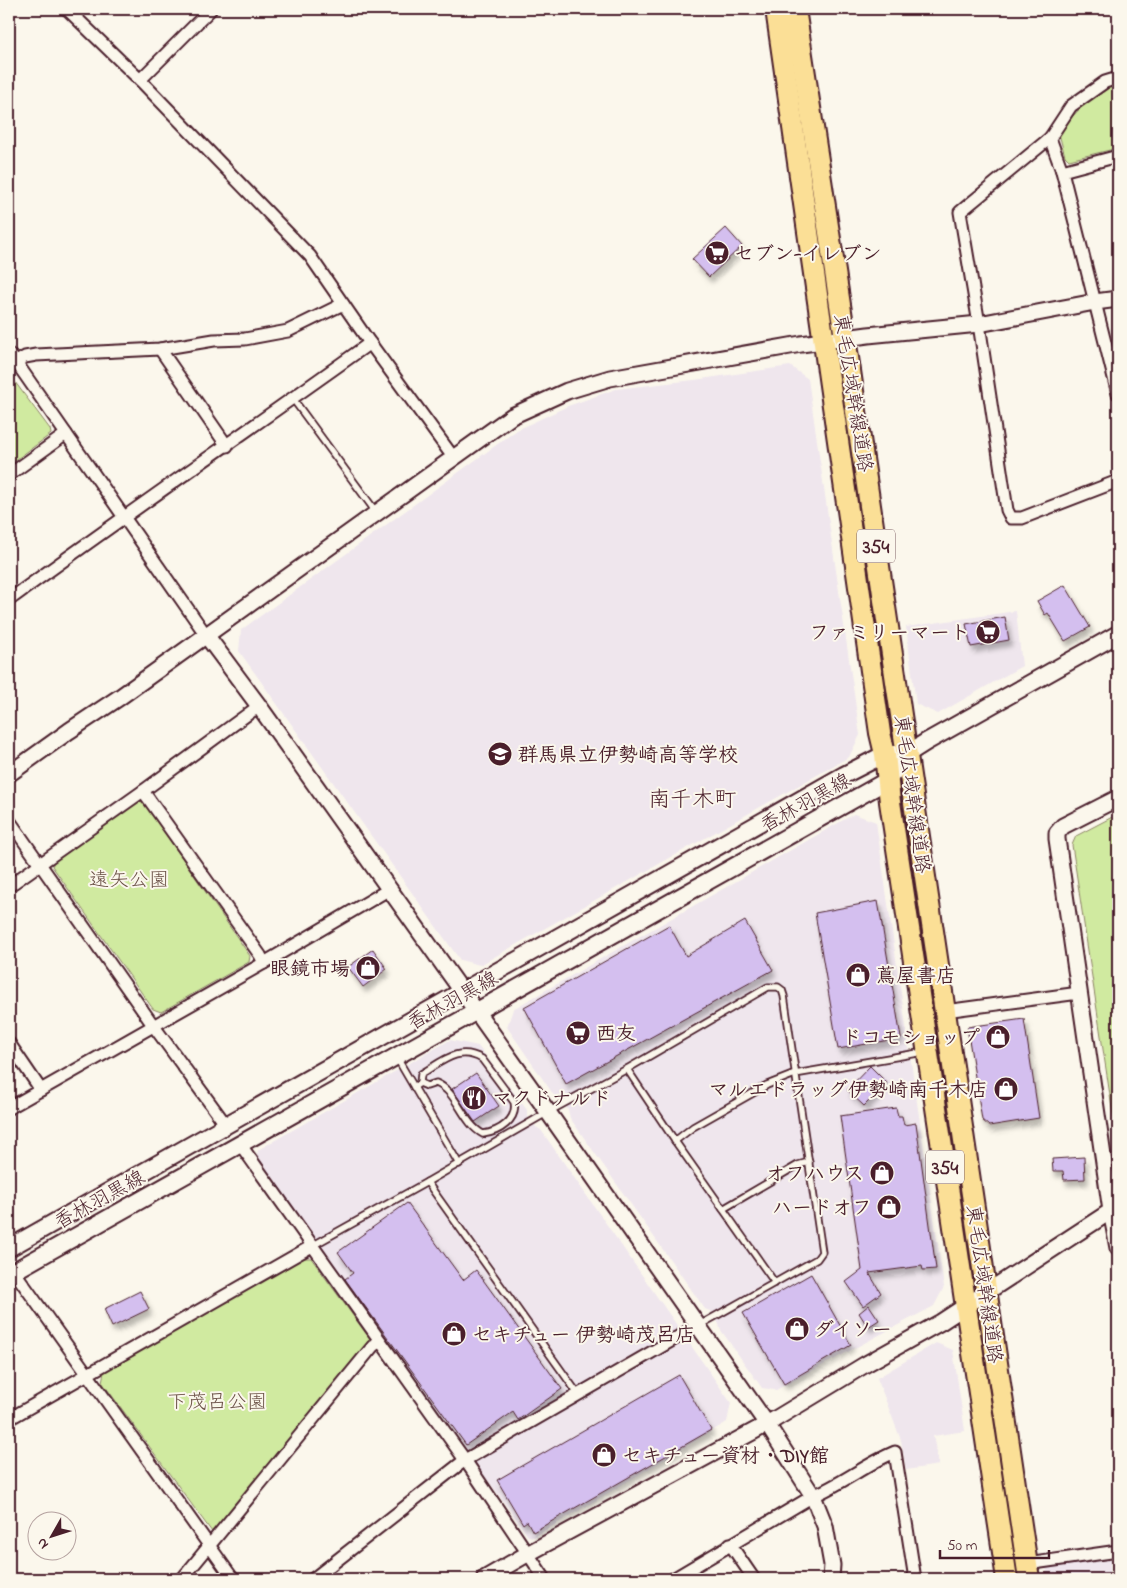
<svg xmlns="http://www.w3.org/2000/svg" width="1127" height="1588" viewBox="0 0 1127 1588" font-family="'Indie Flower','Klee One',sans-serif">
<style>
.built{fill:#efe6ed}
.green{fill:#d0eaa0;stroke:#8d8466}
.building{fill:#d4bfef;stroke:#4a1f2b;filter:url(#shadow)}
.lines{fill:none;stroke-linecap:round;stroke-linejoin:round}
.service-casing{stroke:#4a1f2b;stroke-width:9}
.minor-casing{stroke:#4a1f2b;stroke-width:15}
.tertiary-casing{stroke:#4a1f2b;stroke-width:19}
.secondary-casing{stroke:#4a1f2b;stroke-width:20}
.trunk-casing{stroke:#4a1f2b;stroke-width:24}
.service{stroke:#fbf7ec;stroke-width:5.5}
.minor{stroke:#fbf7ec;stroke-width:11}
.tertiary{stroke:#fbf7ec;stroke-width:15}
.secondary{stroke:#fbf7ec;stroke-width:16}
.trunk{stroke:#fbdf96;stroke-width:20}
.labels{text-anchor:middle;stroke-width:4;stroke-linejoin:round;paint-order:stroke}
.shield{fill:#fbf7ec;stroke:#7f6065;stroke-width:1}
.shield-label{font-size:19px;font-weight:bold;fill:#4a1f2b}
.poi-label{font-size:20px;font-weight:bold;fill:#4a1f2b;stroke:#fbf7ec;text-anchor:start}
.street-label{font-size:20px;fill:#4a1f2b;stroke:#fbf7ec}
.park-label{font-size:20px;fill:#6c5248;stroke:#fbf7ec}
.quarter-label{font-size:22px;fill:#4a1f2b;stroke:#fbf7ec}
</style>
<defs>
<filter id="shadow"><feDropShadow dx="3" dy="5.5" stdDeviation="2.5" flood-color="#0004"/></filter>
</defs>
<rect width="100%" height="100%" fill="#fbf7ec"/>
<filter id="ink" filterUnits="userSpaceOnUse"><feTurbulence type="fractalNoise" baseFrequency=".02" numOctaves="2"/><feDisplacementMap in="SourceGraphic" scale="10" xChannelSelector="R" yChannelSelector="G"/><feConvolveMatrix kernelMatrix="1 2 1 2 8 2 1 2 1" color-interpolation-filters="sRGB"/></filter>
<g filter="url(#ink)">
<g class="built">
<path d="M790,366L808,379L860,735L849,757L480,965L460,960L239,651L241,630L517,430L568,406L616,389L694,380Z"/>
<path d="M1016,611L1022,666L938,714L916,704L906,627Z"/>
<path d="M854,814L876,822L944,1287L934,1306L776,1390L762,1388L720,1329L719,1324L710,1311L705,1309L570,1118L568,1110L561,1098L555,1097L507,1027L513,1009Z"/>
<path d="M450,1040L478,1046L527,1110V1116L536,1127L541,1130L731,1403L727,1422L534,1537L528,1536L256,1159L258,1150Z"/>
<path d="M936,1343L953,1350L965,1431L933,1436L939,1465L906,1470L901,1440L877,1378Z"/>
<path d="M1118,1554V1579H1048L1046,1567Z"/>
</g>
<g class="green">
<path d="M1118,84V148L1069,160L1065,156L1059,134C1074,112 1092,94 1118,84Z"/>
<path d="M9,374L50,429L51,434L9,465Z"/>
<path d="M138,800L144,803L250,956L249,962L161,1012L153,1009L52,866L55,860Z"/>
<path d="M1118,814V1148L1072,845L1076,836Z"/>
<path d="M304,1258H311L370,1339L368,1344L212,1532L102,1382L104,1372Z"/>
</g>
<g class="building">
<path d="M726,228L742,246L709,277L692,259Z"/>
<path d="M1065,585L1090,627L1065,641L1048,613L1045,615L1037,601Z"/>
<path d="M1005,617L1009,640L971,647L966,624Z"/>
<path d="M878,901L901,1038L838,1049L815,913Z"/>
<path d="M745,921L773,970L566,1084L524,1007L669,925L686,956Z"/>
<path d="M373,949L387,969L363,987L348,967Z"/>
<path d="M1024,1019L1039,1118L989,1126L982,1120L967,1027Z"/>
<path d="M870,1066L887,1083L864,1106L847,1090Z"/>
<path d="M476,1073L499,1106L475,1122L452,1089Z"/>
<path d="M896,1108L898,1116H902L904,1125L916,1123L936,1269L923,1270L922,1266L869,1273L881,1293L863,1306L846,1282L862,1270L840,1116Z"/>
<path d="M1084,1157L1085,1179L1064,1180L1063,1171H1053L1052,1159Z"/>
<path d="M407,1203L463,1280L476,1270L562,1389L518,1420L513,1412L466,1445L345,1279L353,1273L338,1252Z"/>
<path d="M811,1274L851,1345L784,1384L743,1313Z"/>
<path d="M140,1291L149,1309L112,1327L104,1309Z"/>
<path d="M869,1305L879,1320L868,1327L859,1313Z"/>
<path d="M679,1375L711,1430L533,1532L527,1521L523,1524L497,1480Z"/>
</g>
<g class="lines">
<defs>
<g id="service">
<path d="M293,399L376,512"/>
<path d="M397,1058L459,1164"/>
<path d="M627,1069L675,1141L775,1283"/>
<path d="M414,1087L420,1083L427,1086L436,1083C458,1092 462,1123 483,1134C499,1132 518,1120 514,1102L482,1059C458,1045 442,1062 421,1074L420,1083"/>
<path d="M675,1141L693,1127L767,1085L795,1074L924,1052"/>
<path d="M427,1182L578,1394"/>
<path d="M723,1209L798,1165L809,1162"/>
<path d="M312,1246L427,1182L548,1112L627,1069L768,987H778L782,990L784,996L822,1252L817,1259L698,1326"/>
</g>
<g id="minor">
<path d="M67,9L140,80L310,256L370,343L453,457"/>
<path d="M1118,78L1105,82L1071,106L1050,138L960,212L979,324L1007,510L1011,518H1022L1118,481"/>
<path d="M140,80L211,9"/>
<path d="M1050,138L1062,171"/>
<path d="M1118,156L1062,171L1118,394"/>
<path d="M160,349L227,446"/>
<path d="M9,354L16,362L206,635"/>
<path d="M16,362L25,357L36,355L160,349L214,340L245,339L288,331L343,304"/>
<path d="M9,475L66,434"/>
<path d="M9,600C128,513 250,429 370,343"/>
<path d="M143,791L260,955L264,963"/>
<path d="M9,820L153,1025L226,1125"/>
<path d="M9,886L143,791L259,706"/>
<path d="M945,1011L1079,993"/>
<path d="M9,1043L41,1090"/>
<path d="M9,1108L264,963L388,890"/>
<path d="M240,1144L465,1460L545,1579"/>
<path d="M14,1271L233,1579"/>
<path d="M9,1419L312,1246"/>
<path d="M730,1544L754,1579"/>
<path d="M1027,1564L1118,1551"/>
<path d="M182,1579L373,1346L380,1341"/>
<path d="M313,1579L465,1460L697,1326"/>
<path d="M673,1579L813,1496C842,1484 866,1464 895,1452L915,1579"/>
</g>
<g id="tertiary">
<path d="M206,635L259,706L548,1112L767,1424L813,1496L825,1526L832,1565L831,1579"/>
<path d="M9,774L69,731L120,697L512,416L567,391L610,378L801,344L868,335L979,324L1095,302L1118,299"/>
<path d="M1118,798L1063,826L1057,833V839L1111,1211L1118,1248"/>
<path d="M484,1579L529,1553L767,1424L866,1364L941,1322L1111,1211"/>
</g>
<g id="secondary">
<path d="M9,1248L844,775L885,754H897"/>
<path d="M9,1274L888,780L907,754L926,742L1118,634"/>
</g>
<g id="trunk">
<path d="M776,9L880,733L885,754L890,802L1007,1579"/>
<path d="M795,9L849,364L1029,1579"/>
</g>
</defs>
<use href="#service" class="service-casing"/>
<use href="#minor" class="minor-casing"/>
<use href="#tertiary" class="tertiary-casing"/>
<use href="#secondary" class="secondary-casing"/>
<use href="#trunk" class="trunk-casing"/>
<use href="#service" class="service"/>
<use href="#minor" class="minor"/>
<use href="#tertiary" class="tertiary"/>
<use href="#secondary" class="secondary"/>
<use href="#trunk" class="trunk"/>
</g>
</g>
<defs>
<symbol id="supermarket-disc" viewBox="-11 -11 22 22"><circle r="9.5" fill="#4a1f2b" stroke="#fbf7ec"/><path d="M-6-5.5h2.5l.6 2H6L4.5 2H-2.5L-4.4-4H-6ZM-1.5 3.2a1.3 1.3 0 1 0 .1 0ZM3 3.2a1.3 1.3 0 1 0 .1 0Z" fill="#fff"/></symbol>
<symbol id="school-disc" viewBox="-11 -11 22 22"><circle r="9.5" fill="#4a1f2b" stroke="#fbf7ec"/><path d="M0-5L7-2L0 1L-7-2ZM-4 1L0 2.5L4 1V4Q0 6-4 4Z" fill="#fff"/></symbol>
<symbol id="shop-disc" viewBox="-11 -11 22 22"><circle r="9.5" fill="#4a1f2b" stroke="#fbf7ec"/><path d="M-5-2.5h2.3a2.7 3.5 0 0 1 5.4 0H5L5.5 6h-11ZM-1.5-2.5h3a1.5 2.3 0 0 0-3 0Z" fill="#fff"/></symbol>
<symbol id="restaurant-disc" viewBox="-11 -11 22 22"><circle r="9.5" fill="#4a1f2b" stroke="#fbf7ec"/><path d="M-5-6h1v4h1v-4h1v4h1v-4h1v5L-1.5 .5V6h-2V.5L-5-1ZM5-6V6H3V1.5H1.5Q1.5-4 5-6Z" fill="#fff"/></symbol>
</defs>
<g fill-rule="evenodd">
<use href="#supermarket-disc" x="703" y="239" width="28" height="28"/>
<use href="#supermarket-disc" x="974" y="618" width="28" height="28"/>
<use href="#school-disc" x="486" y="740" width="28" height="28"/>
<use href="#shop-disc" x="354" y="954" width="28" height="28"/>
<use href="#shop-disc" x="844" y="961" width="28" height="28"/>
<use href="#supermarket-disc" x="564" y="1019" width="28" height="28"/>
<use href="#shop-disc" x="984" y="1023" width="28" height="28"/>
<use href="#shop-disc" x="992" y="1075" width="28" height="28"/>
<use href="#restaurant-disc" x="460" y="1084" width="28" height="28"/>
<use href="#shop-disc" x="868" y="1159" width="28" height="28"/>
<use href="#shop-disc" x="875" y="1193" width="28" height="28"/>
<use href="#shop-disc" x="783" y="1315" width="28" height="28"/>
<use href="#shop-disc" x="440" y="1320" width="28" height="28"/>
<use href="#shop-disc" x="590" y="1441" width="28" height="28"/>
</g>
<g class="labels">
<g class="shield">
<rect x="857" y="529.5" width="38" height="33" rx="4"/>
<rect x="926" y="1150.5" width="38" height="33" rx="4"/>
</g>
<g class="shield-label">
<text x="876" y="553">354</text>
<text x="945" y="1174">354</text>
</g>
<g class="poi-label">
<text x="734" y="260">セブン-イレブン</text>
<text x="970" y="639" text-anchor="end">ファミリーマート</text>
<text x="518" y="761">群馬県立伊勢崎高等学校</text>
<text x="350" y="975" text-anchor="end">眼鏡市場</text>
<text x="876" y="982">蔦屋書店</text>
<text x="596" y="1040">西友</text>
<text x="980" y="1044" text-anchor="end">ドコモショップ</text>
<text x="988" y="1096" text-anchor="end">マルエドラッグ伊勢崎南千木店</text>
<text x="492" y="1105">マクドナルド</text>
<text x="864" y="1180" text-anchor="end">オフハウス</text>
<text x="872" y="1214" text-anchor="end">ハードオフ</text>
<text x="814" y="1336">ダイソー</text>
<text x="472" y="1341">セキチュー 伊勢崎茂呂店</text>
<text x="622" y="1462">セキチュー資材・DIY館</text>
</g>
<g class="street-label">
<text transform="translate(854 393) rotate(81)" y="7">東毛広域幹線道路</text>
<text transform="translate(913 794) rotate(82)" y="7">東毛広域幹線道路</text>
<text transform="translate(805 802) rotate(-29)" y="7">香林羽黒線</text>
<text transform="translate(452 1000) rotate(-29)" y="7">香林羽黒線</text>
<text transform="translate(99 1199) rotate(-29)" y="7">香林羽黒線</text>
<text transform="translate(985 1284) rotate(82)" y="7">東毛広域幹線道路</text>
</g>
<g class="park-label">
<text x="129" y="886">遠矢公園</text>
<text x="217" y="1408">下茂呂公園</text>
</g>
<g class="quarter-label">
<text x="692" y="806">南千木町</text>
</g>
</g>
<rect width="1127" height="1588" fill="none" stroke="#fbf7ec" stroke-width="30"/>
<rect x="15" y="15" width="1097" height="1558" fill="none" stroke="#4a1f2b" stroke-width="2" filter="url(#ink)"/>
<g transform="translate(52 1536) rotate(231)"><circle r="24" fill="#fbf7ec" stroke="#b4a19f"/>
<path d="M0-4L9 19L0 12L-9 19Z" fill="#4a1f2b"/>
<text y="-8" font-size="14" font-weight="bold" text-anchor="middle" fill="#4a1f2b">N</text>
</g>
<path d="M940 1550v8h109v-8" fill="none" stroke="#4a1f2b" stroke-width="2.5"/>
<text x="947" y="1550" font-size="15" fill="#4a1f2b" stroke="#fbf7ec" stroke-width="4" paint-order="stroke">50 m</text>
</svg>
